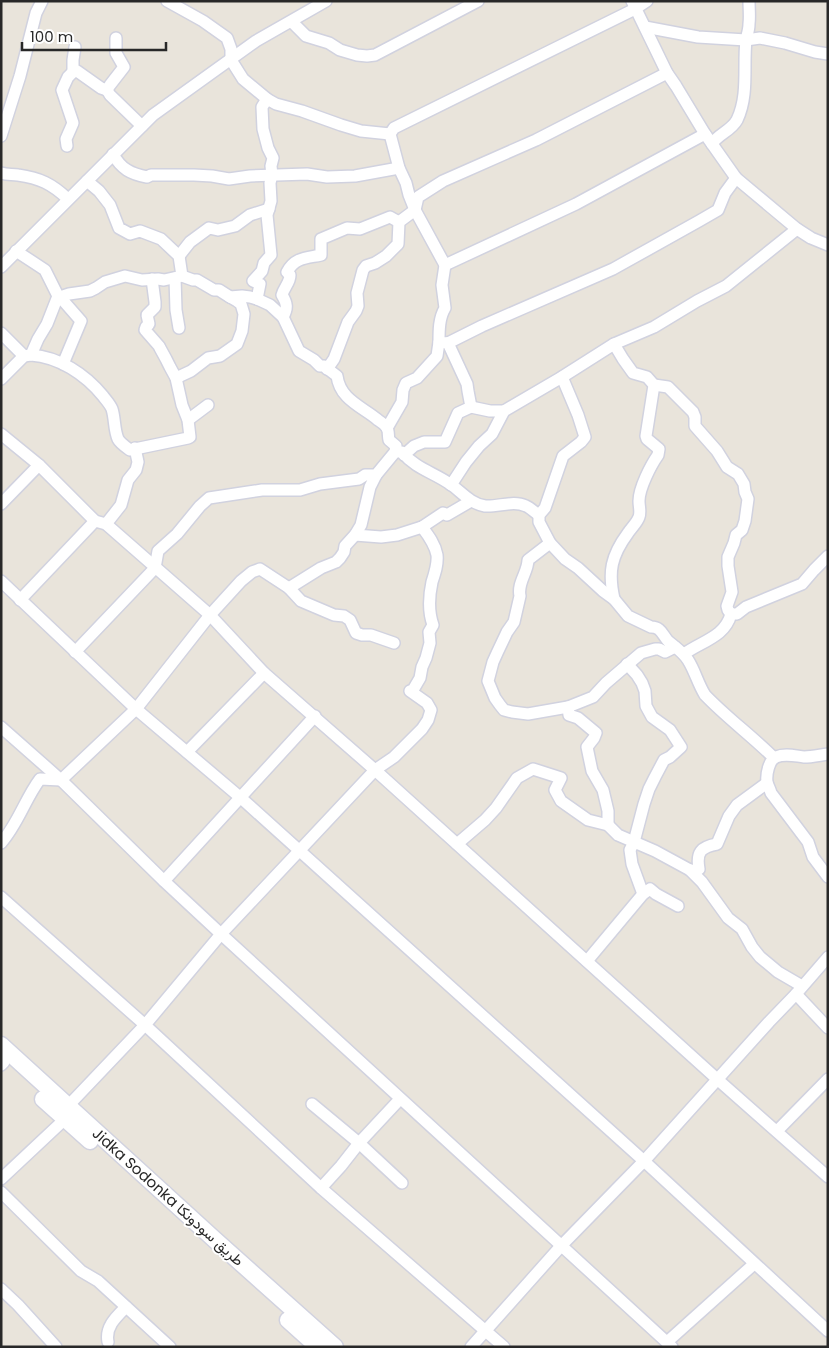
<svg xmlns="http://www.w3.org/2000/svg" width="829" height="1348" viewBox="0 0 829 1348" font-family="Poppins,Vazirmatn,sans-serif">
<style>
.lines{fill:none;stroke-linecap:round;stroke-linejoin:round}
.street-casing{stroke:#d1d2df;stroke-width:14}
.secondary-casing{stroke:#d1d2df;stroke-width:19}
.street{stroke:#fff;stroke-width:11}
.secondary{stroke:#fff;stroke-width:16}
.labels{text-anchor:middle;stroke-width:4;stroke-linejoin:round;paint-order:stroke}
.street-label{font-size:15px;fill:#282828;stroke:#fff}
</style>
<rect width="100%" height="100%" fill="#e9e4db"/>
<g class="lines">
<defs>
<g id="street">
<path d="M167,1L203,21L227,38L231,49V60L243,79L267,99L276,104L302,111L341,125L361,131L390,134"/>
<path d="M632,1L667,73L676,86L705,134L736,178L797,229L811,238L828,245"/>
<path d="M292,22L306,36L329,43L340,50L357,55L367,56L375,55L478,1"/>
<path d="M645,27L698,37L746,40L760,38L785,43L815,52L828,54"/>
<path d="M116,38V53L124,67L110,85L107,90L110,95L142,126"/>
<path d="M73,72V60L75,47"/>
<path d="M1,136L20,76L36,13L42,1"/>
<path d="M712,144C718,134 731,131 737,120C749,95 743,66 746,40C747,35 749,30 749,24C750,17 749,9 749,1"/>
<path d="M67,146L66,139L73,123L62,90L68,77L73,72L77,71L101,88L107,90"/>
<path d="M113,154C121,169 131,174 147,177L151,175H194L212,176L229,179L250,176L307,174L327,177L355,176L399,168"/>
<path d="M1,173C7,175 12,174 18,175C40,178 52,184 68,199"/>
<path d="M179,256L190,242L209,228L218,230L235,226L250,215L269,209"/>
<path d="M445,265L576,204L705,134"/>
<path d="M1,267L153,115L256,41L326,1"/>
<path d="M175,278L176,310L179,328"/>
<path d="M58,296L60,297L69,294L90,291L96,288L105,282L125,276L142,280L158,279L164,280L182,276"/>
<path d="M60,297L81,321L63,364"/>
<path d="M257,299L260,284L253,281L262,271L264,263L271,255L267,215L271,201L270,183L272,175L271,166L273,158L268,148L263,129L262,107L267,99"/>
<path d="M283,317C288,308 287,303 282,295C284,287 290,283 290,275L287,272C295,257 307,258 321,255V239L347,228L360,229L390,217L399,222"/>
<path d="M1,333L24,356"/>
<path d="M448,343L482,326L613,269L699,221L718,210L725,193L736,178"/>
<path d="M614,344L623,359L633,373L647,377L654,385L646,436L647,439L659,449L658,455C651,465 639,488 639,501C639,507 641,512 639,517C637,523 631,528 628,533C611,556 608,572 614,599"/>
<path d="M31,355C59,357 85,374 103,396C106,400 110,404 112,409C115,418 114,430 118,439C120,443 126,447 130,450L188,438L190,437L188,420L182,405L176,378L170,367L166,359L160,348L159,346L145,330L146,327L149,324L147,315L155,307V302L152,279"/>
<path d="M327,369L334,359L348,322L356,311L358,306L357,293L363,270L366,266L375,263L386,256L398,244L399,222L415,210L418,197L443,181L536,140L667,73"/>
<path d="M562,377L578,415L585,437L581,442L563,456L545,508L539,515V522L550,543L565,559L578,568L603,591L614,599L628,616L651,627C661,627 662,634 668,641C675,647 683,652 688,660C695,671 698,684 705,695C727,718 752,736 774,758"/>
<path d="M176,378L191,371L208,358L220,356L237,344L242,331L244,314L241,304L237,301L230,297"/>
<path d="M1,379L24,356L31,355L38,339L47,324L58,296L45,270L16,251"/>
<path d="M654,385L668,387L693,412L695,417V426L717,451L727,467L738,474L744,484L745,492L748,499L745,521L742,530L736,535L734,543L728,557V566L732,592L727,606L728,610L731,614"/>
<path d="M471,407L490,411H504"/>
<path d="M188,420L208,405"/>
<path d="M387,428L402,402L403,390L406,383L417,378L437,356L439,342"/>
<path d="M1,434L39,465L95,521L106,524L210,615L264,673L375,770L717,1079L828,1177"/>
<path d="M399,452H402C416,469 433,472 450,484C462,492 469,503 485,506C499,507 513,500 526,506C531,508 535,513 539,515"/>
<path d="M404,455L414,446L424,442H445L458,413L471,407L468,391L467,384L448,343L439,342C439,330 439,318 445,308L442,285L445,265L415,210L409,195L406,183L399,168L390,134L394,128L635,9L647,1"/>
<path d="M451,485L466,462L479,446L492,434L504,411L562,377L614,344L654,327L697,301L726,286L797,229"/>
<path d="M1,504L39,465"/>
<path d="M106,524L121,505L128,480L136,470L138,462L135,448"/>
<path d="M355,535L381,537L397,535L422,527L443,513L447,515L471,501"/>
<path d="M550,543L528,560C528,572 517,583 520,596L514,622L507,632L498,651L493,662L488,681L495,698L500,705L504,710L512,712L528,714L568,707L593,697L606,683L641,653L655,649H659L665,652L675,647"/>
<path d="M1,581L136,709L241,798L644,1161L828,1331"/>
<path d="M289,588L321,568L336,562L340,558L344,552L345,546L355,535L361,525L370,487L376,475"/>
<path d="M20,600L95,521"/>
<path d="M75,652L155,568L158,551L177,534L200,506L209,498L262,490H300L320,484L359,479L365,475H376L395,452L396,446L389,440C388,437 389,431 387,428C386,426 381,422 378,420C363,407 340,400 337,376L324,366H320L314,360L299,351L283,317L270,305L257,299L250,297L242,296L230,297L219,290H214L197,280H193L182,276L179,256L161,239L140,231L130,234L119,228L110,205L99,191L87,181"/>
<path d="M684,654C702,641 725,637 731,614H737L746,607L802,584L814,570L828,556"/>
<path d="M627,664L637,675L642,683L645,691L646,706L652,717L670,730L681,747L670,757L664,760L655,777L649,789L644,804L634,842L630,850L632,864L643,894"/>
<path d="M568,707L569,715L578,718L596,733L594,738L587,747L592,771L603,790L608,811V825"/>
<path d="M1,727L61,780L164,881L221,934L672,1347"/>
<path d="M187,752L264,673"/>
<path d="M828,754C820,755 812,757 804,757C795,756 785,753 776,757C769,760 766,774 767,782C768,786 770,789 771,793L808,842L813,857L828,877"/>
<path d="M1,843C18,824 25,799 40,779L61,780L136,709L210,615L241,581L252,572L260,569L289,588L301,601L334,615L344,616L350,620L356,633L362,635H371L394,643"/>
<path d="M457,844L485,820L496,808L517,778L533,769L561,778L555,790L561,801L588,820L608,825L618,835L655,851L690,870L702,882L728,918L742,929L752,947L760,957L778,972L802,986"/>
<path d="M690,870L695,871L699,869C696,852 701,847 717,844L729,816L737,805L767,783"/>
<path d="M164,881L315,716"/>
<path d="M1,897L145,1025L321,1188L504,1347"/>
<path d="M587,961L643,894L650,889L656,894L678,906"/>
<path d="M796,994L828,1028"/>
<path d="M1,1065L4,1062"/>
<path d="M312,1104L359,1143L402,1183"/>
<path d="M777,1131L828,1079"/>
<path d="M1,1179L65,1119L68,1106L145,1025L221,934L299,851L375,770L394,757L422,729L428,720L431,710L427,703L410,691L413,690L420,678L422,667L426,658L430,643L429,632L433,625C428,611 429,596 432,582C435,573 438,564 437,555C435,544 428,535 422,527"/>
<path d="M321,1188L341,1166L359,1143L400,1099"/>
<path d="M1,1192L81,1271L98,1281L170,1347"/>
<path d="M1,1289L18,1305L56,1347"/>
<path d="M108,1342C105,1327 116,1317 126,1307"/>
<path d="M667,1342L754,1264"/>
<path d="M471,1347L561,1246L644,1161L769,1022L796,994L828,957"/>
</g>
<g id="secondary">
<path d="M1,1045L214,1239L335,1347"/>
<path d="M43,1099L90,1141"/>
<path d="M288,1320L318,1347"/>
</g>
</defs>
<use href="#street" class="street-casing"/>
<use href="#secondary" class="secondary-casing"/>
<use href="#street" class="street"/>
<use href="#secondary" class="secondary"/>
</g>
<g class="labels">
<g class="street-label">
<text transform="translate(168 1197) rotate(42)" y="5">Jidka Sodonka طريق سودونكا</text>
</g>
</g>
<rect width="829" height="1348" fill="none" stroke="#282828" stroke-width="5"/>
<path d="M22 42v8h144v-8" fill="none" stroke="#282828" stroke-width="2.5"/>
<text x="30" y="42" font-size="15" fill="#282828" stroke="#ffffff" stroke-width="4" paint-order="stroke">100 m</text>
</svg>
